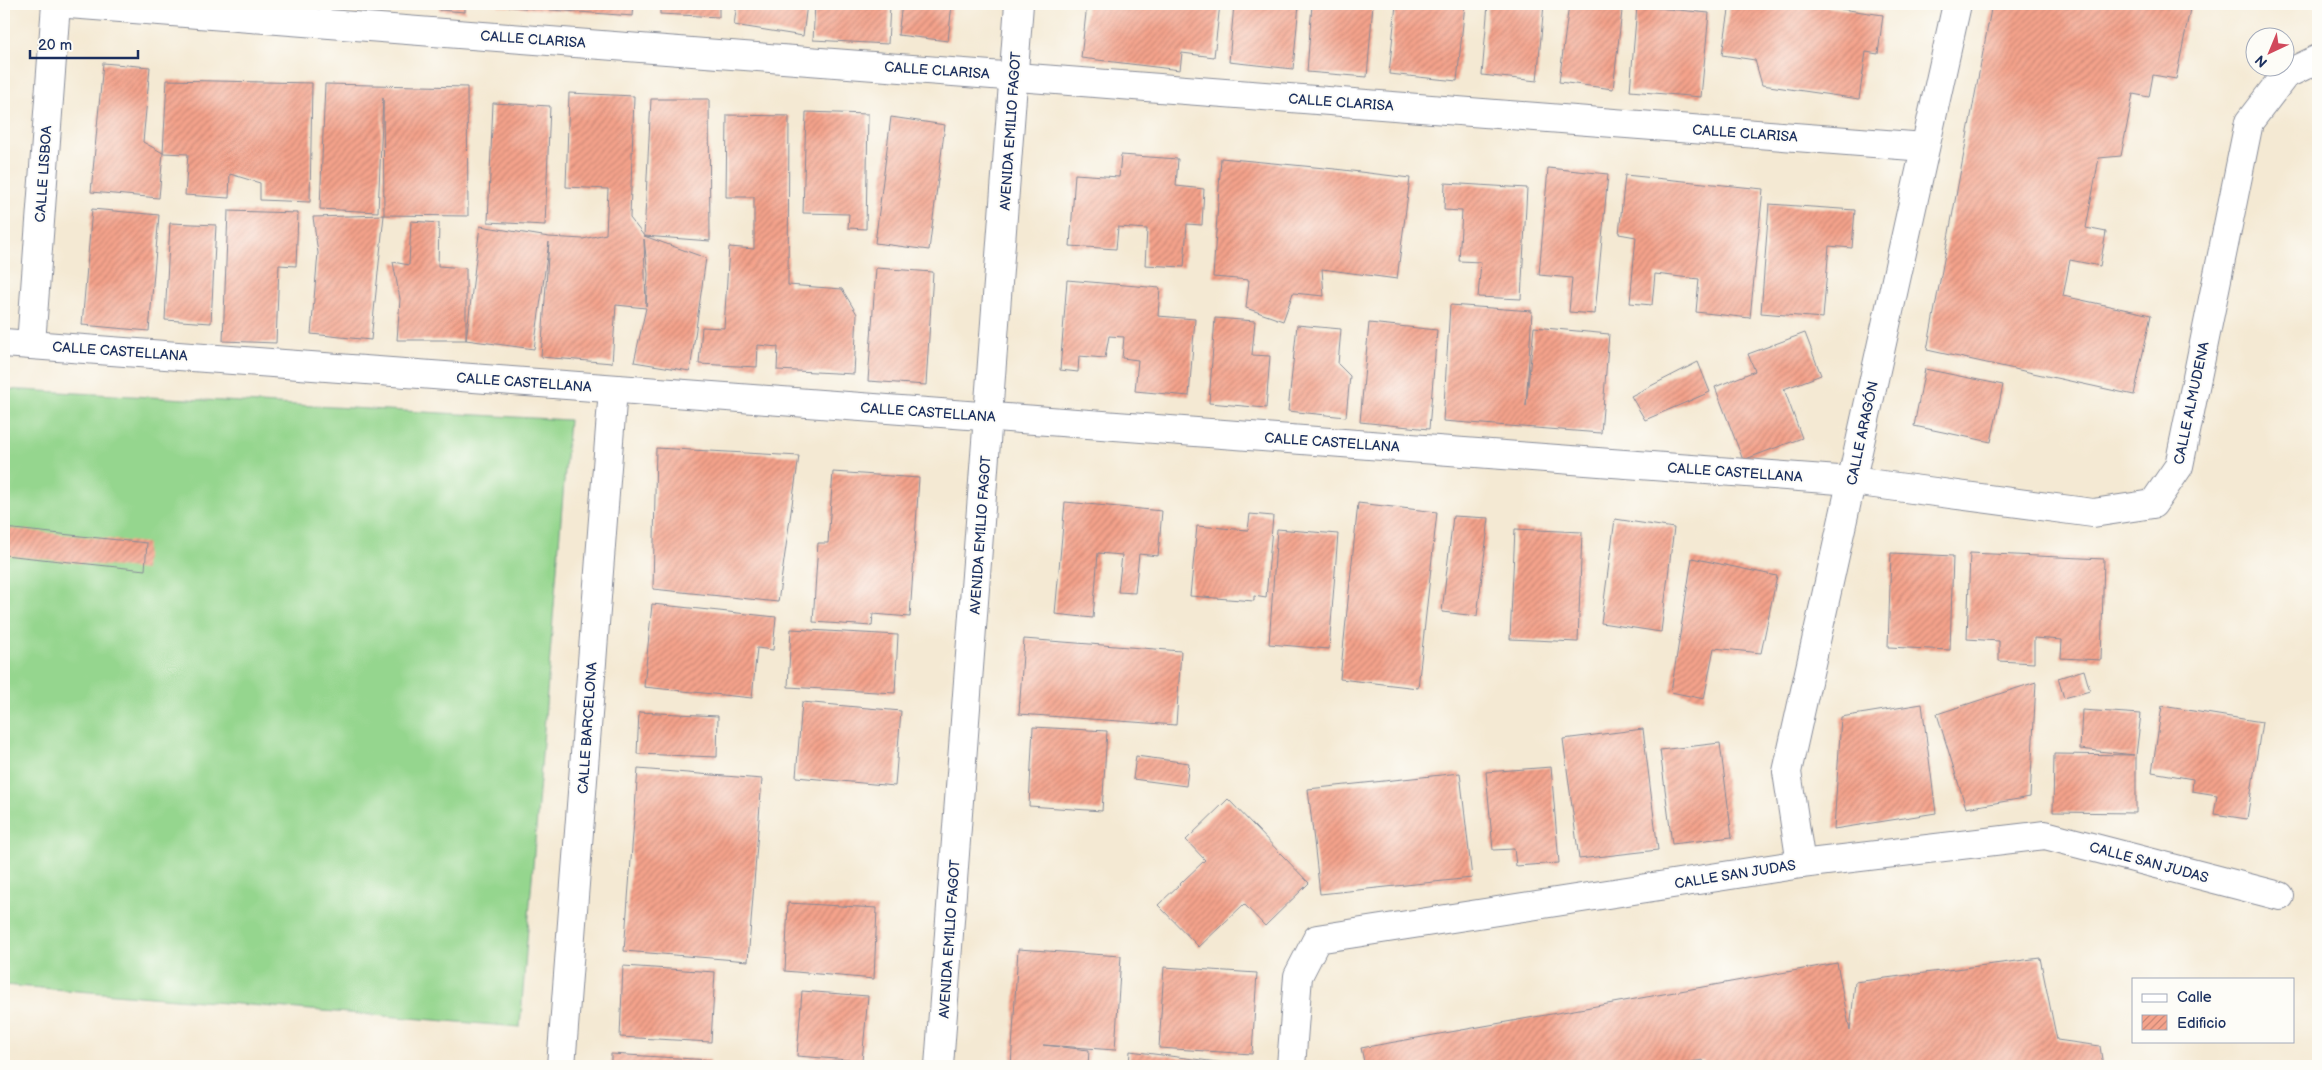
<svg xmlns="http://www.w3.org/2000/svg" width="2322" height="1070" viewBox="0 0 2322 1070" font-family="'Balsamiq Sans',sans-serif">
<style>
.grass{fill:#95d68e;stroke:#588276}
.building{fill:url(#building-hatch);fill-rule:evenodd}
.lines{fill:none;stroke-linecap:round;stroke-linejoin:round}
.minor-casing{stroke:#888c98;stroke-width:30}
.tertiary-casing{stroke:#888c98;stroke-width:30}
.minor{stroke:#fff;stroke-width:28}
.tertiary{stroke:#fff;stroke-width:28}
.labels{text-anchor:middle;stroke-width:4;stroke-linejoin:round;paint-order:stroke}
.street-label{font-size:14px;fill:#1b2f5e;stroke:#fdfcf7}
</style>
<defs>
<pattern id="building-hatch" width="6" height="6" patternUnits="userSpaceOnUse" patternTransform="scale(1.25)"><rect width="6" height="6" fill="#f5a38b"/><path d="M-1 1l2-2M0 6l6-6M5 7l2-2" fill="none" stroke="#c68575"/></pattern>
</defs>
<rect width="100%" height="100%" fill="#fdfcf7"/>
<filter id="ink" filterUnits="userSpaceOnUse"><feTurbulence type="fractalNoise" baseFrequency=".02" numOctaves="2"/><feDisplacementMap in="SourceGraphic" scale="10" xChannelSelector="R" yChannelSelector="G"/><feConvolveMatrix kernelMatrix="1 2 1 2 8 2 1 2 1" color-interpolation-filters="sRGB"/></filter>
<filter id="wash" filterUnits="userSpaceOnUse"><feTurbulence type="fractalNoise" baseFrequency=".0096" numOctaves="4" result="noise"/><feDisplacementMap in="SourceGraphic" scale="20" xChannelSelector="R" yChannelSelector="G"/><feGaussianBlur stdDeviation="1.12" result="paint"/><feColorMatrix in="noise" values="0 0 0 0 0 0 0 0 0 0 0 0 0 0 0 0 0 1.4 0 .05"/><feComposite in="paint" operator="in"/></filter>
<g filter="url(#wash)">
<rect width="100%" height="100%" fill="#f4e9d3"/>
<path class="grass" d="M4,389L569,420L520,1027L4,985Z"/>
<g id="blocks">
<g class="building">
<path d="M441,4H465V12L439,10Z"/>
<path d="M498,4H634L633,16L498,6Z"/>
<path d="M660,4H719V17L660,14Z"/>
<path d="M737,4H807L803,36L734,25Z"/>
<path d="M815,4H890L888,44L813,40Z"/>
<path d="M902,4H952L948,41L898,35Z"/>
<path d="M1087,4H1220L1214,57L1182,53L1180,70L1081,58Z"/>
<path d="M1234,4H1299L1293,69L1229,62Z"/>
<path d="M1312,4H1373L1367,77L1307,72Z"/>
<path d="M1396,4H1465L1457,81L1389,74Z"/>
<path d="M1488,4H1544L1537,81L1482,75Z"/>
<path d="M1569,4L1622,11L1613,89L1559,82Z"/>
<path d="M1730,4H1807L1883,15L1878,54L1866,52L1859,99L1762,85L1755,60L1722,55Z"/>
<path d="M1992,4H2191L2176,79L2153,75L2149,97L2133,94L2121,156L2099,158L2086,228L2106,232L2100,266L2070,260L2063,296L2151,315L2134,395L1927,350Z"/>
<path d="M1637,6L1709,13L1701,97L1630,91Z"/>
<path d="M103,63L150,67L143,142L163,153L159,198L91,192Z"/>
<path d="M167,80L312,83L310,202L260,200V183L230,174L229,198L185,195L188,154L163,153Z"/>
<path d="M325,84L467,87L468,216L384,215L383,98L378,212L320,209Z"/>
<path d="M569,93L634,96L630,218L644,236L706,258L690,371L634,362L646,308L616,305L612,363L541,357L549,242L534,349L466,340L480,226L549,237L583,239L606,234L608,189L566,187ZM644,239L648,274L646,306Z"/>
<path d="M651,99H709L710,241L644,236Z"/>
<path d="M493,103L550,106L545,225L488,222Z"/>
<path d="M806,112L868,114L866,229L848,228L849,214L803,213Z"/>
<path d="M727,115L789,116L788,285L842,289L857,314L854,374L777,370L778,347L758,345L757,367L699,364L702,327L724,328L729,247L754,249V197H726Z"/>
<path d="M891,117L945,125L929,250L875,243Z"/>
<path d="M1121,155L1178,159L1176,186L1204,189L1202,225L1187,224L1184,267L1145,265L1147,229L1118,227L1116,249L1070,246L1075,174L1119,177Z"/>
<path d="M1221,158L1335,169L1410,178L1397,279L1322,269L1324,296L1293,293L1283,321L1246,308L1249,280L1213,277Z"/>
<path d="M1548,168L1608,174L1595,314L1569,312L1572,278L1539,275Z"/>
<path d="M1625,175L1763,189L1750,318L1696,312L1699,279L1655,274L1652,305L1630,303L1636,237L1619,234Z"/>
<path d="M1445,183L1527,188L1521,299L1478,297L1481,262L1459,261L1462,211L1444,210Z"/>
<path d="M1769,204L1855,210L1852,248L1829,246L1823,318L1761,313Z"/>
<path d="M92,209L159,215L149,331L82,325Z"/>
<path d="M228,211L298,213L296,266L279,265L276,343L223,341Z"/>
<path d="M384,215L371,340L311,334L318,253L313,217Z"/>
<path d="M411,221L439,223L438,266L466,268V340H397L400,299L393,262L409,265Z"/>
<path d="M170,223L216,225L211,323L165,320Z"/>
<path d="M876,268L933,272L926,385L868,381Z"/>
<path d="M1067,280L1160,288L1158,316L1195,319L1189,396L1135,391L1138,360L1122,358L1124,337L1109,336L1105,358L1079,356L1078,372L1060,370Z"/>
<path d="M1450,305L1532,311L1526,406L1534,327L1609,334L1601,433L1443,421Z"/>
<path d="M1215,318L1255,321L1252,355L1270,356L1266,408L1209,403Z"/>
<path d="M1369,323L1437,330L1429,429L1360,422Z"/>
<path d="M1297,325L1341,329L1338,364L1350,376L1346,417L1288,411Z"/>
<path d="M1805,333L1821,375L1784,389L1802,438L1743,460L1715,387L1755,371L1748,354Z"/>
<path d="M1698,362L1710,392L1645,420L1631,396Z"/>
<path d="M2317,367H2318V401H2314Z"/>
<path d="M1925,369L2003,385L1991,442L1914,426Z"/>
<path d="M656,448L799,456L778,602L653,589Z"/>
<path d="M833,472L919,478L910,617L873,614L872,626L813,622L818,543H828Z"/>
<path d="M1065,502L1162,511L1158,556L1139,554L1135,593L1118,592L1122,555L1098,553L1093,618L1055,614Z"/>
<path d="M1358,503L1437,512L1418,688L1340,679Z"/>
<path d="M1250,514L1273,516L1266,598L1254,596V601L1190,596L1197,526L1248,530Z"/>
<path d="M1453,516L1489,518L1477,616L1442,612Z"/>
<path d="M1615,519L1674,528L1661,632L1601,623Z"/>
<path d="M4,528L147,543L145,570L4,555Z"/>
<path d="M1277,529L1338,534L1329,649L1269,644Z"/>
<path d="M1515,529L1582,532L1578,642L1510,639Z"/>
<path d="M1891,553L1953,556L1950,650L1888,647Z"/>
<path d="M1970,553L2104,559L2101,660L2061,658L2062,640L2034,638V663L1999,661V641L1967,639Z"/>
<path d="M1692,558L1777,576L1761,653L1714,648L1704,699L1671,692Z"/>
<path d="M652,604L776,617L773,650L757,648L752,698L644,687Z"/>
<path d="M791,629L898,635L895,693L788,687Z"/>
<path d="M1024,639L1181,651L1176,725L1019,714Z"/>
<path d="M2084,670L2090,691L2064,698L2058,678Z"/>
<path d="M2036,682L2030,797L1966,808L1937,714Z"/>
<path d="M802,702L901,711L895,786L796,777Z"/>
<path d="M1922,704L1936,813L1834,829L1841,717Z"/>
<path d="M2162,706L2262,722L2247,819L2214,814L2217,795L2192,791L2193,779L2152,772Z"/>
<path d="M2082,710L2141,714L2136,755V813L2053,812L2054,754L2134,755L2080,749Z"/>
<path d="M639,712L718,716L717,757L637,754Z"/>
<path d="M1033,727L1107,731L1102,811L1029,806Z"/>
<path d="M1643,729L1658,850L1579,859L1563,739Z"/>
<path d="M1720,743L1732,837L1672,844L1660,750Z"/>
<path d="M1136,756L1189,763L1186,786L1133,779Z"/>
<path d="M1551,767L1559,863L1516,866L1514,849L1493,850L1486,772Z"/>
<path d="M638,769L762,779L748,961L624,951Z"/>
<path d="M1460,773L1472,878L1320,894L1308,789Z"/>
<path d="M1228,799L1309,883L1265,926L1244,904L1199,947L1158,905L1205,860L1186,840Z"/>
<path d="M788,903L877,908L874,979L785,971Z"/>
<path d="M1018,949L1121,956L1115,1050L1043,1045L1089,1050L1088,1066H1011Z"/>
<path d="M2040,958L2057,1040L2100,1046L2103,1066H1704L1703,1060L1668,1066H1365L1361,1048L1837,963L1850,1031L1855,982Z"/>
<path d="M623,966L715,972L711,1042L620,1037Z"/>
<path d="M1164,967L1257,973L1252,1054L1159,1048Z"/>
<path d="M802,991L868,996L862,1061L797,1056Z"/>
<path d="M1130,1051L1241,1065V1066H1129Z"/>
<path d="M611,1054L710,1060V1066H611Z"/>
</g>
</g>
</g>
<g filter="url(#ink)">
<use href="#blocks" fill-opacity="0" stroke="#888c98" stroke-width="1"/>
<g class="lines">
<defs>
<g id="minor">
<path d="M69,4L1925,147"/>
<path d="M4,343L1852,481L2093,513L2153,504L2179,466L2249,122L2285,75L2318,59"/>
<path d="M31,344L56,4"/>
<path d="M1801,864L1787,772L1957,4"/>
<path d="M561,1066L613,389"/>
<path d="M1291,1066L1298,976L1317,939L1801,864L2045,835L2280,896"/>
</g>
<path id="tertiary" d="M939,1066L1019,4"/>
</defs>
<use href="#minor" class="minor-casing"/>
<use href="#tertiary" class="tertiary-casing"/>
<use href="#minor" class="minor"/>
<use href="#tertiary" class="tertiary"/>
</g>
</g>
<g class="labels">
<g class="street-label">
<text transform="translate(533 39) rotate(4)" y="5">CALLE CLARISA</text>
<text transform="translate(937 70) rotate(4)" y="5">CALLE CLARISA</text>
<text transform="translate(1341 102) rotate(4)" y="5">CALLE CLARISA</text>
<text transform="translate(1010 131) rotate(-86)" y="5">AVENIDA EMILIO FAGOT</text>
<text transform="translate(1745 133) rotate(4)" y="5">CALLE CLARISA</text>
<text transform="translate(43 174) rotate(-86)" y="5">CALLE LISBOA</text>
<text transform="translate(120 351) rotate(4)" y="5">CALLE CASTELLANA</text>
<text transform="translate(524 382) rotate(4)" y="5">CALLE CASTELLANA</text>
<text transform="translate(2191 403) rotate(-78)" y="5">CALLE ALMUDENA</text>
<text transform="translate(928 412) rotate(4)" y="5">CALLE CASTELLANA</text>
<text transform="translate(1862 433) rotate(-78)" y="5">CALLE ARAGÓN</text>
<text transform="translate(1332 442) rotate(4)" y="5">CALLE CASTELLANA</text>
<text transform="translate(1735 472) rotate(4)" y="5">CALLE CASTELLANA</text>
<text transform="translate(980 535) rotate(-86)" y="5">AVENIDA EMILIO FAGOT</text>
<text transform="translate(587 728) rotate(-86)" y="5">CALLE BARCELONA</text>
<text transform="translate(2149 862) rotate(15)" y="5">CALLE SAN JUDAS</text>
<text transform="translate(1735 874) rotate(-9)" y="5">CALLE SAN JUDAS</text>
<text transform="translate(949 939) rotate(-86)" y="5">AVENIDA EMILIO FAGOT</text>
</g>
</g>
<rect width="2322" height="1070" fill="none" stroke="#fdfcf7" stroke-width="20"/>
<rect x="2132" y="978" width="162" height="65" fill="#fdfcf7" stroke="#a3aaba"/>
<rect x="2142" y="994" width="25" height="8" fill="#ffffff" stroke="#a3aaba"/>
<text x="2177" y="1002" font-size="15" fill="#1b2f5e">Calle</text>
<rect x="2142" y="1015" width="25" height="15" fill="url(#building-hatch)" stroke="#a3aaba"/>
<text x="2177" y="1028" font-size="15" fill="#1b2f5e">Edificio</text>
<g transform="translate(2270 52) rotate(224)"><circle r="24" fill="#fdfcf7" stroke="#a3aaba"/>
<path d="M0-4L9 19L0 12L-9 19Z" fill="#d1495b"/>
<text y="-8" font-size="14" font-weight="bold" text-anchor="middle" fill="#1b2f5e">N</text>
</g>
<path d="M30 50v8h108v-8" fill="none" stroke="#1b2f5e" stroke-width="2.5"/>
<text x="38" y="50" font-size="15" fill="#1b2f5e" stroke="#fdfcf7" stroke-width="4" paint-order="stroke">20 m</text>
</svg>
